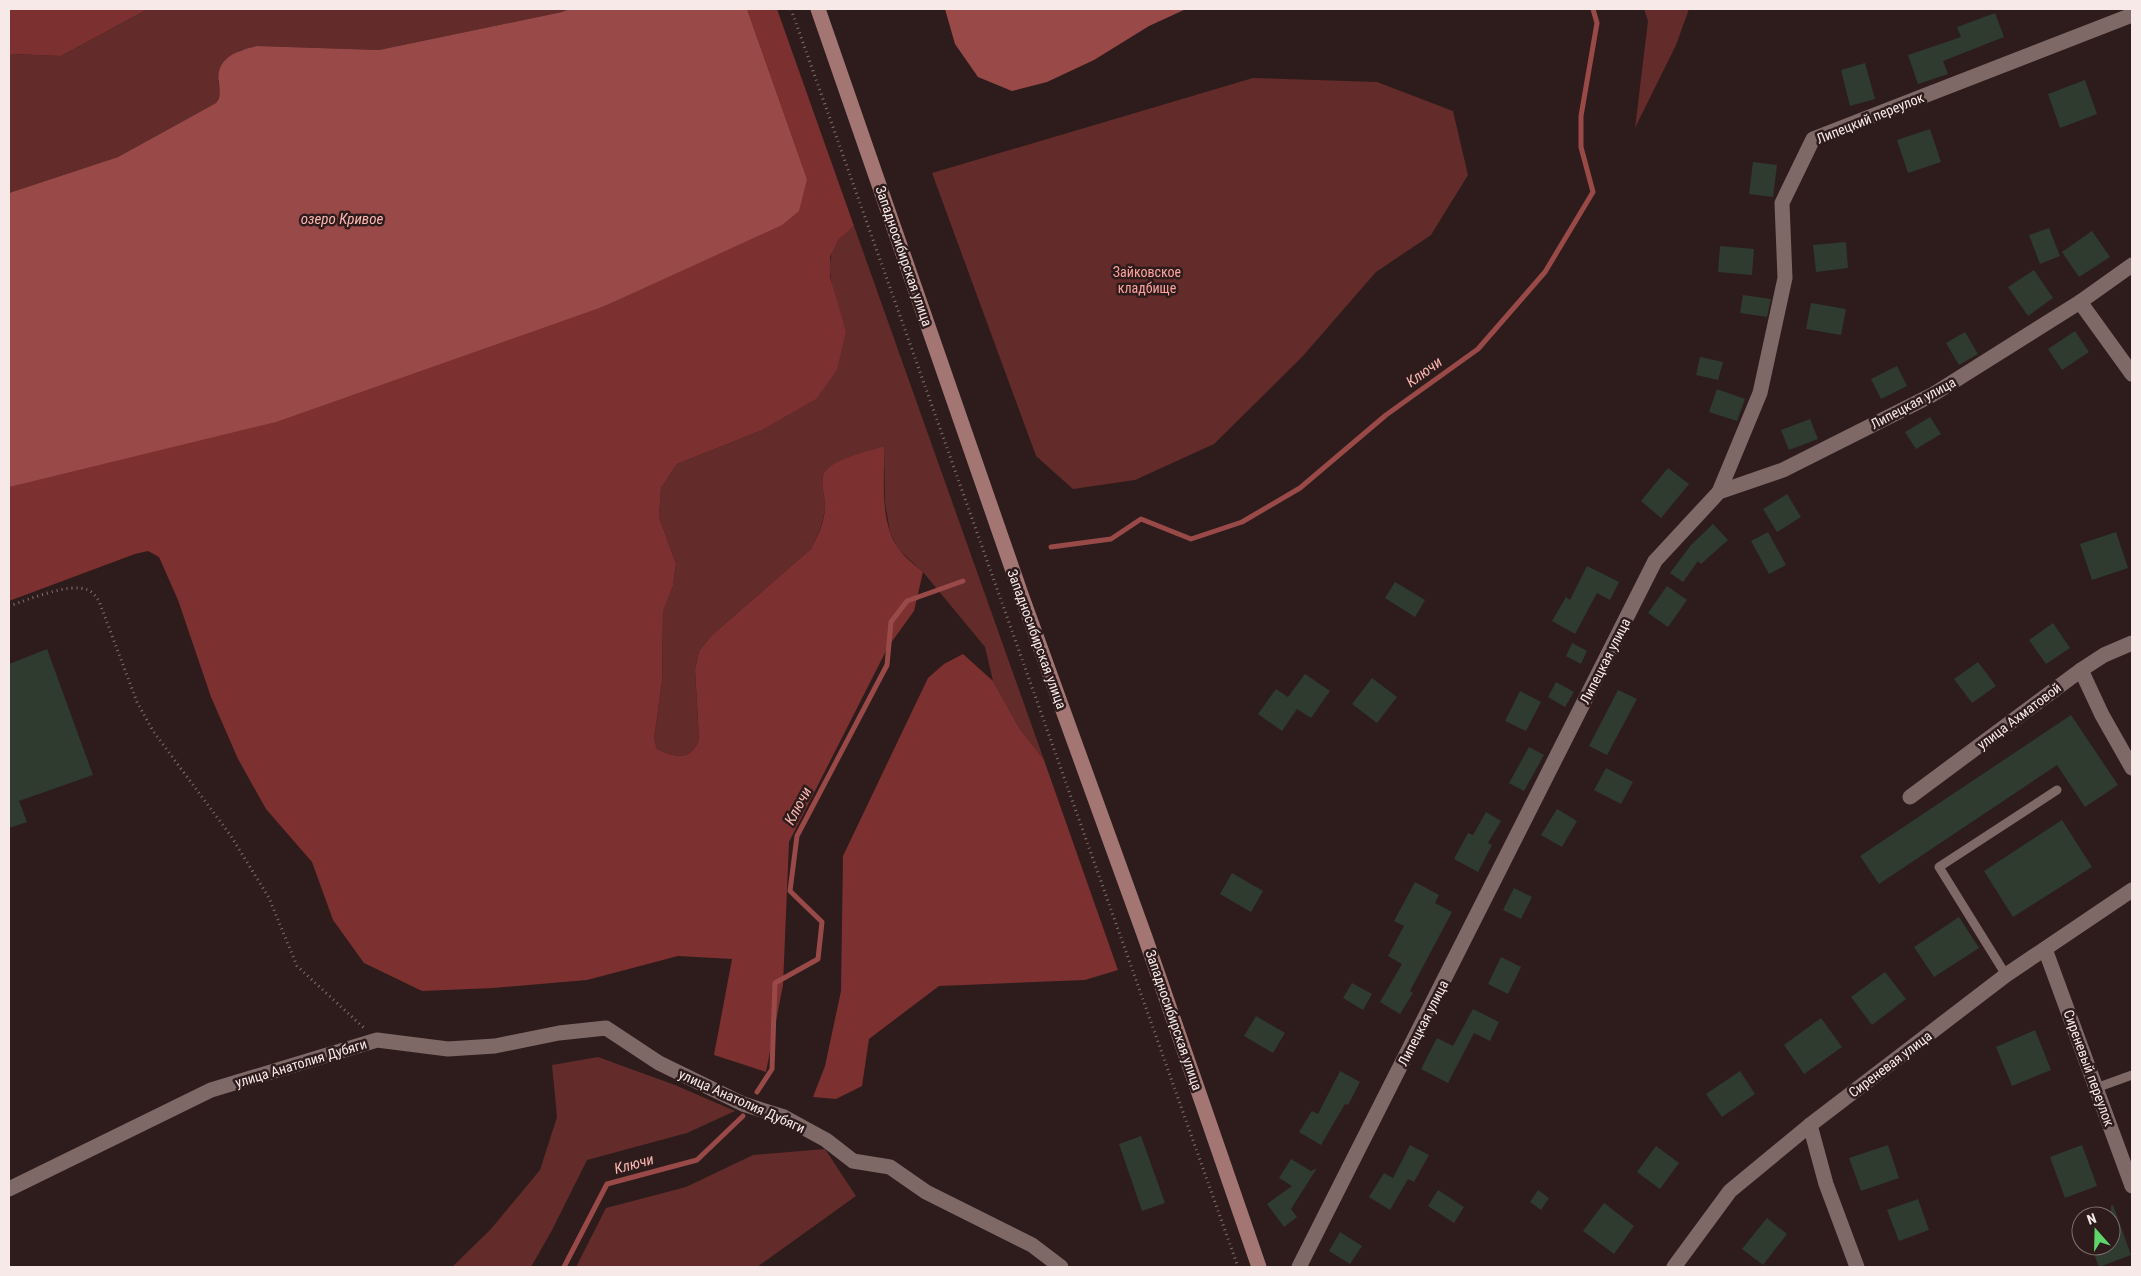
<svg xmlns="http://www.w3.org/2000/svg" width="2141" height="1276" viewBox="0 0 2141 1276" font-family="'Roboto Condensed',sans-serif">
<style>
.green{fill:#632b2a}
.forest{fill:#7c302f}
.water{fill:#994a48}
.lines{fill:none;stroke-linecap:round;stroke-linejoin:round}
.stream{stroke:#994a48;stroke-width:5}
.building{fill:#2e3b2e}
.path{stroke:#7f6f6e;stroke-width:3;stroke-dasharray:1 4;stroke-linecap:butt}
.lane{stroke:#7f6967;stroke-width:9}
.street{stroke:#7f6967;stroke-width:15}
.secondary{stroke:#a47673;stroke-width:15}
.labels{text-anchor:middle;stroke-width:5;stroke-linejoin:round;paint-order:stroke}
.street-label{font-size:14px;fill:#f6e9e8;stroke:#2d1c1b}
.park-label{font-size:14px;fill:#fda29d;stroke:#2d1c1b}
.water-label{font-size:15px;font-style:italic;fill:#fbb6b1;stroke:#2d1c1b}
</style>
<rect width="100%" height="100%" fill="#2d1c1b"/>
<g class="green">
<path d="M148,9H569L562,12L379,50L257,46L239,51L218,81L221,93L216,103L118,157L9,193V56L12,54L61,56Z"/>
<path d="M1644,9H1689L1676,45L1635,128L1648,21Z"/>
<path d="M1253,78L1377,82L1453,111L1468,175L1431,235L1376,272L1302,357L1214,444L1135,480L1073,489L1036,456L932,173Z"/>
<path d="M854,226L1044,760L1020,729L993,681L985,647L923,572L898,549L890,532L885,503L884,446C872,450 832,462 826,470C818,479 826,497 825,508C823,524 818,535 811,549L712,635L699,651L695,669L699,740C690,761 676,758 657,749L654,739L662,681L663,610L673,586L676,564L659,517L661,488L677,464L760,431L846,331C838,303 820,269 837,241C841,235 849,231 854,226Z"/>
<path d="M598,1057L675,1085L735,1111L687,1133L587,1160L551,1232L531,1267H452L491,1229L540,1170L557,1117L552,1065Z"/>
<path d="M825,1149L856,1196L757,1267H576L606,1208L686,1187L753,1155Z"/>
</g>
<g class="forest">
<path d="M9,9H148L61,56L13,54L9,56Z"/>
<path d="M747,9H777L854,226L838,240L830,257V277L846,331L837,370L816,399L760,431L677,464L661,488L659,517L676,564L673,586L663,611L662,681L654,739L657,749C676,758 690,761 699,740L695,669L699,651L712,635L811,549C818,535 825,522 825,505C825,495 818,477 827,469C839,458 869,451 884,446C885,478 879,520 898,548C904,557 915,565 923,572L914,611L888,647L789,842L783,985L766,1072L714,1055L732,959L678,956L587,980L493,988L422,991L364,963L333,920L312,862L266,809L238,759L211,697L178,600L159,557L148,551L135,554L9,601V487L605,306L723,251L807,179Z"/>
<path d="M963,654L993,681L1020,729L1044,760L1118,970L1085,980L939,986L869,1039L862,1086L836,1099L813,1097L825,1066L841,991L843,856L928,678L944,664Z"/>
</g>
<g class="water">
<path d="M569,9H747L807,179L799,211L782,225L605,306L276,422L9,487V193L118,157L216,103C221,97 220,92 219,84C215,58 236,51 257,46L379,50L562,12Z"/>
<path d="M945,9H1186L1149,26L1094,60L1047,82L1012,91L978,77L955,44Z"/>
</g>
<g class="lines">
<g class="stream">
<path d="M1051,547L1111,539L1141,519L1191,539L1242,522L1300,488L1386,415L1478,349L1545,272L1593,192L1581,147V116L1597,23L1593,9"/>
<path d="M757,1092L772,1069L775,983L818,959L822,922L790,891L797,836L887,665L891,622L907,601L963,581"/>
<path d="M564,1267L607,1184L697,1160L743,1116"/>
</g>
</g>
<g class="building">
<path d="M1995,13L2004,37L1943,61L1948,74L1918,84L1908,55L1961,37L1957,27Z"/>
<path d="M1865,63L1875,99L1850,106L1841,70Z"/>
<path d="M2085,80L2097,114L2060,128L2048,94Z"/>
<path d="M1930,129L1941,162L1908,173L1897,140Z"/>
<path d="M1753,162L1777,165L1773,197L1749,194Z"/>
<path d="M2049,228L2060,256L2040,264L2029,235Z"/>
<path d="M2092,231L2110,257L2079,277L2062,252Z"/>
<path d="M1846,242L1848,268L1816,272L1813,245Z"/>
<path d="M1720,246L1754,249L1752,275L1718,272Z"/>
<path d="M2034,270L2053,298L2028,316L2008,287Z"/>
<path d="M1743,295L1771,299L1767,317L1740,313Z"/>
<path d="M1811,303L1846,309L1841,335L1806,329Z"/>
<path d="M2075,331L2089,352L2062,370L2048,349Z"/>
<path d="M1965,332L1978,354L1959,365L1946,343Z"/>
<path d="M1700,357L1723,362L1718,380L1696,375Z"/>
<path d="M1897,366L1907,386L1881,399L1871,379Z"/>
<path d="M1717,389L1745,399L1737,421L1709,412Z"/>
<path d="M1930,417L1941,434L1916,449L1905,432Z"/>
<path d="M1810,419L1818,439L1789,450L1781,430Z"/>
<path d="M1668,468L1689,484L1661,518L1641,501Z"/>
<path d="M1787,494L1801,517L1777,532L1763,509Z"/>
<path d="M1713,524L1728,540L1701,564L1698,561L1683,582L1670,573L1691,545Z"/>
<path d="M1768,532L1786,565L1769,574L1751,541Z"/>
<path d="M2116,532L2128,568L2092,580L2080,544Z"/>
<path d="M1587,566L1619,582L1610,600L1597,593L1575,634L1552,621L1566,597L1570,600Z"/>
<path d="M1395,582L1425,600L1415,617L1385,598Z"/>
<path d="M1667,586L1687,600L1668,627L1648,613Z"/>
<path d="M2053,623L2070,648L2046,664L2029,640Z"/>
<path d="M1572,643L1587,651L1581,664L1566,656Z"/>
<path d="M47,649L93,775L19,801L27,822L9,828V664Z"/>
<path d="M1978,662L1996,686L1972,703L1954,679Z"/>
<path d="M1305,674L1330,691L1311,718L1297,709L1282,731L1258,714L1276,689L1288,697Z"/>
<path d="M1372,678L1397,697L1377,723L1352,704Z"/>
<path d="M1556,682L1574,692L1565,707L1548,697Z"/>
<path d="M1618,690L1637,699L1607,755L1589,746Z"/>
<path d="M1520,691L1541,702L1526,731L1505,721Z"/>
<path d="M2071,715L2118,785L2085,807L2057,765L1879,884L1860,856Z"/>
<path d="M1529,747L1544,755L1524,791L1509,783Z"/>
<path d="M1606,768L1633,782L1621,804L1594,790Z"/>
<path d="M1557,809L1577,821L1562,847L1541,835Z"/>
<path d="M1486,812L1501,821L1488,843L1492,845L1478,872L1454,859L1468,833L1473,835Z"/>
<path d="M2062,820L2092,867L2013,917L1984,871Z"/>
<path d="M1232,873L1263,891L1251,912L1220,894Z"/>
<path d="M1415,882L1439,895L1435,903L1452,912L1410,991L1413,993L1400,1014L1380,1002L1402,964L1388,956L1404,926L1394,921Z"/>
<path d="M1514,888L1532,897L1521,919L1503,910Z"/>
<path d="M1959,917L1979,948L1934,977L1914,947Z"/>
<path d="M1501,957L1521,967L1508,994L1488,984Z"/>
<path d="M1885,972L1906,999L1872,1025L1851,997Z"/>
<path d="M1352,983L1372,994L1363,1010L1343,998Z"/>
<path d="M1473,1009L1499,1022L1490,1041L1474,1033L1448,1083L1421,1069L1437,1038L1453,1046Z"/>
<path d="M1256,1016L1285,1033L1273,1053L1244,1036Z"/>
<path d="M1821,1018L1842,1047L1804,1074L1784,1045Z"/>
<path d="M2035,1030L2051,1070L2012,1086L1996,1047Z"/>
<path d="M1340,1071L1360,1082L1348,1105L1345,1104L1321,1145L1299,1132L1312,1111L1318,1114Z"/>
<path d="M1740,1071L1755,1094L1722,1117L1706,1094Z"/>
<path d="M1141,1136L1165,1203L1142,1211L1119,1144Z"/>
<path d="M1410,1145L1429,1155L1414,1182L1408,1179L1390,1210L1369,1197L1384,1173L1393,1178Z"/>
<path d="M1888,1145L1899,1178L1861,1191L1849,1158Z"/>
<path d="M2082,1145L2097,1186L2065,1198L2050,1157Z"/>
<path d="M1656,1146L1679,1163L1660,1189L1637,1172Z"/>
<path d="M1291,1159L1311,1171L1317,1168L1291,1209L1297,1217L1284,1227L1267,1204L1292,1186L1279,1178Z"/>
<path d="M1438,1190L1464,1207L1454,1223L1428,1206Z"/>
<path d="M1538,1190L1549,1198L1541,1210L1530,1202Z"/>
<path d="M1918,1199L1929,1230L1899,1241L1887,1210Z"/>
<path d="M1604,1203L1634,1226L1614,1254L1583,1231Z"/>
<path d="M2113,1205L2131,1255L2099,1267L2091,1246H2111V1206Z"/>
<path d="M1767,1218L1787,1234L1763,1265L1742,1249Z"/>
<path d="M1340,1232L1362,1246L1350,1264L1329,1251Z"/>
</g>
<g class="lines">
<g class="path">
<path d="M791,9L1238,1267"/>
<path d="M9,606C28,600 69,582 88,590C93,592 96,597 99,601L137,702L153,731L231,836L269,898L297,966L364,1028"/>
</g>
<g class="lane">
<path d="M2006,975L1939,867L2057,790"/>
<path d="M2096,1088L2132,1075"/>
</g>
<g class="street">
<path d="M2080,302L2132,374"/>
<path d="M1719,492L1760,393L1785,278L1782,203L1813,139L2132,15"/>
<path d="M2081,670L2102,715L2132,768"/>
<path d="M1910,797L2081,670L2104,655L2132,643"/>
<path d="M2045,949L2132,1186"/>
<path d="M1810,1125L1826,1184L1857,1267"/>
<path d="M9,1189L211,1090L377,1040L448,1049L495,1046L559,1033L606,1028L659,1063L743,1104L784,1117L826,1140L853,1161L890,1167L926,1192L1032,1245L1061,1267"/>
<path d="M1299,1267L1655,561L1719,492L1783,470L1932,395L2080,302L2132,265"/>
<path d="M1674,1267L1730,1191L1810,1125L2006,975L2132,890"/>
</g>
<path class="secondary" d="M818,9L1022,597L1145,937L1259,1267"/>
</g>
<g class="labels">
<g class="street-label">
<text transform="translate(1870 118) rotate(-22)" y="5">Липецкий переулок</text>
<text transform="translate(904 256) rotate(71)" y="5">Западносибирская улица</text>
<text transform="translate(1913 403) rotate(-28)" y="5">Липецкая улица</text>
<text transform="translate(1037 639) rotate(70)" y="5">Западносибирская улица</text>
<text transform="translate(1605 661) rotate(-63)" y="5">Липецкая улица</text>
<text transform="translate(2019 716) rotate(-37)" y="5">улица Ахматовой</text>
<text transform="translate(1174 1020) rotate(71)" y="5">Западносибирская улица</text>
<text transform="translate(1423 1023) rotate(-63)" y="5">Липецкая улица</text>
<text transform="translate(301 1063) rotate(-17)" y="5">улица Анатолия Дубяги</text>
<text transform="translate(1890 1064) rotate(-37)" y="5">Сиреневая улица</text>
<text transform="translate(2089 1068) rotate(70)" y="5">Сиреневый переулок</text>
<text transform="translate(742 1101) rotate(24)" y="5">улица Анатолия Дубяги</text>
</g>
<g class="park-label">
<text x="1147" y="277">Зайковское<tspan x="1147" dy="16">кладбище</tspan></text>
</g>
<g class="water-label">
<text x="342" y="224">озеро Кривое</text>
<text transform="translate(1424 372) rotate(-36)" y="5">Ключи</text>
<text transform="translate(798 806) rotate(-62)" y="5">Ключи</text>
<text transform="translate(634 1164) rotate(-15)" y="5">Ключи</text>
</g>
</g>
<rect width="2141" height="1276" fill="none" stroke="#f6e9e8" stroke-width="20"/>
<g transform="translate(2096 1231) rotate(340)"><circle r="24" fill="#2d1c1b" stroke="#7d6e6d"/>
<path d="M0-4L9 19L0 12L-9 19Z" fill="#60d56b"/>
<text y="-8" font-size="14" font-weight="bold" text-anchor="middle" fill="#f6e9e8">N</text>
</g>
</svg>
